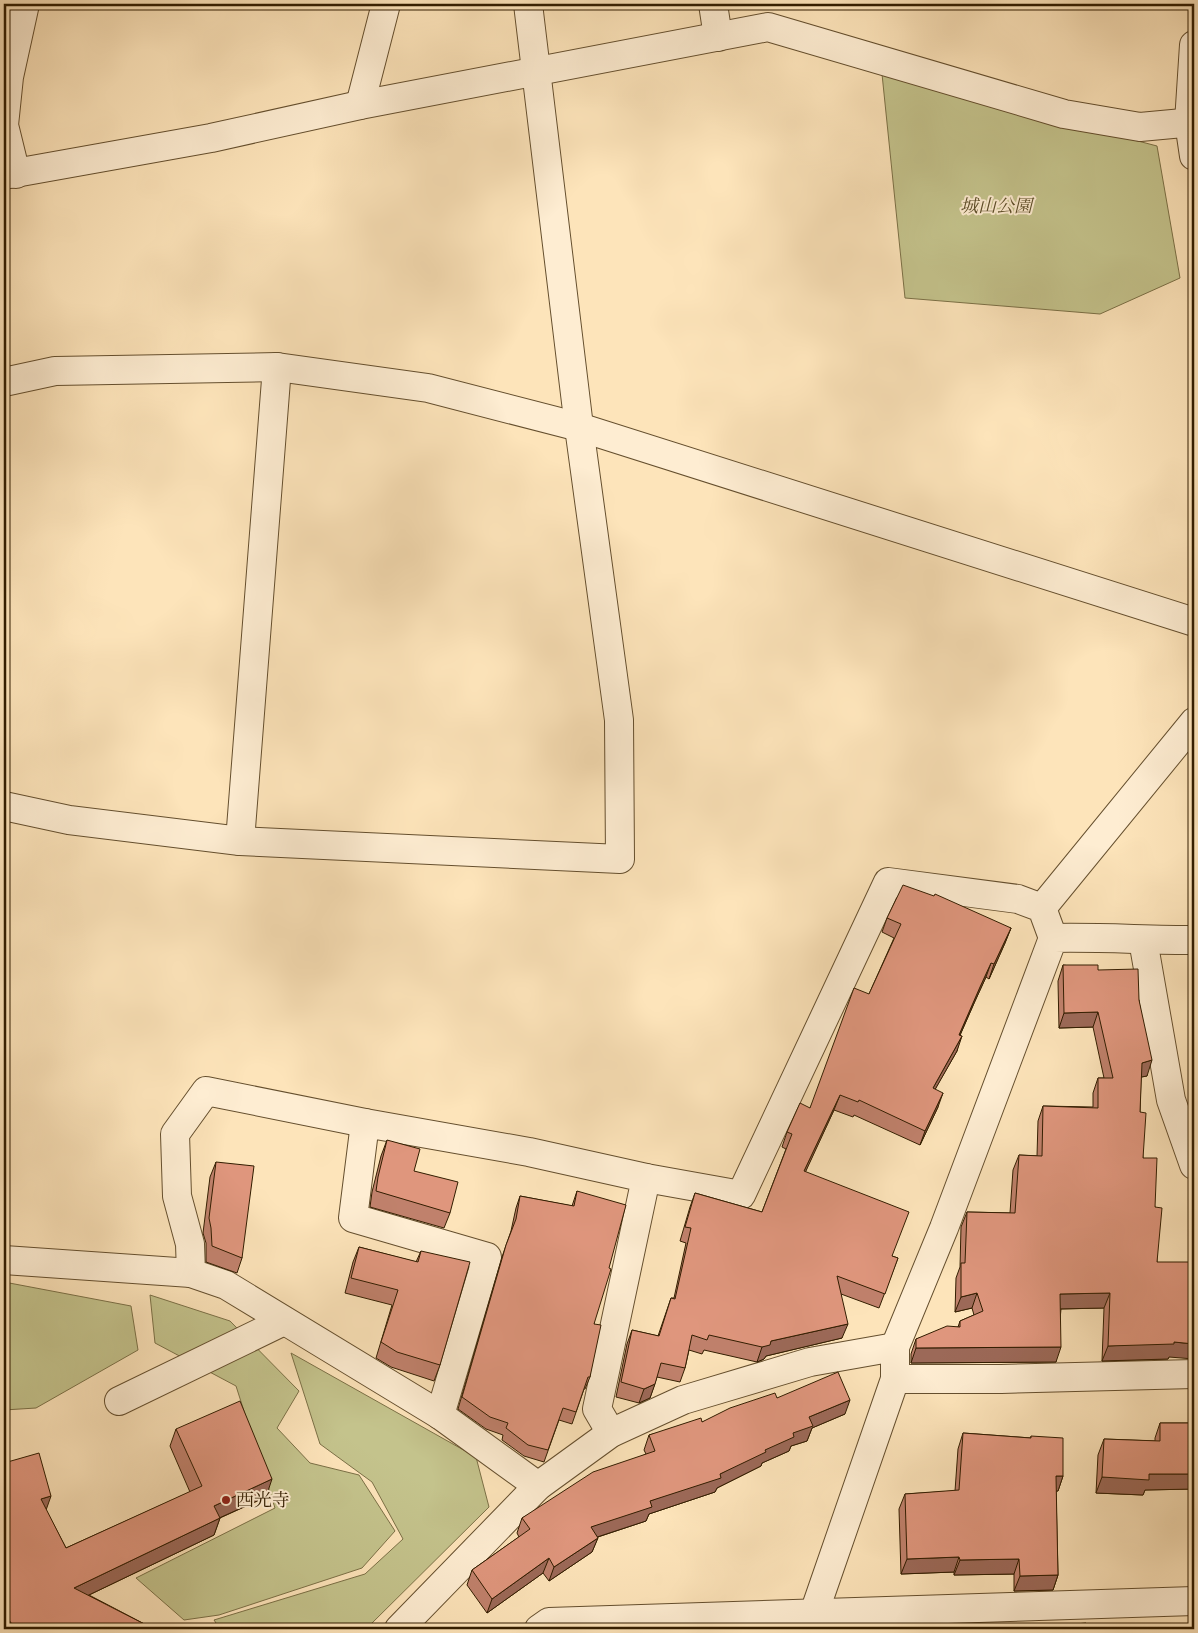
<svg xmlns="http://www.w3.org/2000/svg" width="1198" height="1633" viewBox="0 0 1198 1633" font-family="'Gentium Book Plus','Noto Serif JP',serif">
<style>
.green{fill:#c4c38c;stroke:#7b7046}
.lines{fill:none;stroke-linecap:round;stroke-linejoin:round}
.minor-casing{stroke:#654f2e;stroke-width:30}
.minor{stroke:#feedd2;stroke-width:28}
.wall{fill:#c0816c;stroke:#321d00}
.shaded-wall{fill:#9c6958;stroke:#321d00}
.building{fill:#df967d;stroke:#321d00}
.poi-dot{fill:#8f2418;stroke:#feedd2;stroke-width:2}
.labels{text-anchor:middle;stroke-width:4;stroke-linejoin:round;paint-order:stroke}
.park-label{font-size:18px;font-style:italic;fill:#5e4f2a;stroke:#feedd2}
.poi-label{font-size:18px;fill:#321d00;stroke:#feedd2;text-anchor:start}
</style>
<rect width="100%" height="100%" fill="#fde4ba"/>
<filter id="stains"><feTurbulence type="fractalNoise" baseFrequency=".004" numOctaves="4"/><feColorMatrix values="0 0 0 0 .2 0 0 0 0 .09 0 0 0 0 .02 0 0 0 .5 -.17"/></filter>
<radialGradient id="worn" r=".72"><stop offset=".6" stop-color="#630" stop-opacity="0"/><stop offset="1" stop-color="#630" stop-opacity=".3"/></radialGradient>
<g class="green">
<path d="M882,74L1157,146L1180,278L1100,314L905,298Z"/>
<path d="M4,1282L131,1306L138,1350L36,1408L4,1410Z"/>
<path d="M150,1295L230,1321L299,1391L277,1428L310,1463L359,1475L395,1531L362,1568L219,1615L184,1620L136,1578L275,1508L236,1386L155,1343Z"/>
<path d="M291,1353L476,1457L489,1507L366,1629H220L214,1620L365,1574L403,1539L372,1482L320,1444Z"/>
</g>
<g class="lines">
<defs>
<g id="minor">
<path d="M713,4L718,37"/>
<path d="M1194,45L1189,122L1194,156"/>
<path d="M360,105L386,4"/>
<path d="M16,174L4,125L9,77L25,4"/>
<path d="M4,175L211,138L360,105L768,27L1064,114L1140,127L1194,122"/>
<path d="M4,382L55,371L277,367L428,388L579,427L1194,622"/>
<path d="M4,806L69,820L240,841L620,859L619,720L579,427L528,4"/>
<path d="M240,841L277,367"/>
<path d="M1042,908L1194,722"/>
<path d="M1143,940L1171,1100L1194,1165"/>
<path d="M365,1123L206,1091L175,1134L177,1196L190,1244L191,1273L226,1285L440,1415L538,1486"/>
<path d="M646,1178L741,1195L888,882L1018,899L1042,908L1053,938"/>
<path d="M4,1260L191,1273"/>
<path d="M895,1379H1001L1194,1374"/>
<path d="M119,1401L284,1321"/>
<path d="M440,1415L487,1257L353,1218L365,1123L529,1152L646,1178L597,1409L611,1433"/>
<path d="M399,1629L538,1486L611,1433L683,1400L810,1362L895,1347"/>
<path d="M539,1629L549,1622L1194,1601"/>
<path d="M815,1629L814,1613L895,1379V1347L944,1228L1053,938C1100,937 1147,940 1194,940"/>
</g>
</defs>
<use href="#minor" class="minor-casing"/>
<use href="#minor" class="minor"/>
</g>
<g class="wall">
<path d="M887,918L1011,928L1005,943L989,979L986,977L975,1001L960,1035L957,1051L935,1089L938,1107L920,1145L854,1115L853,1117L834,1110L805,1172L892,1256L898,1258L879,1308L841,1294L842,1338L766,1356L764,1359L757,1362L704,1350L702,1354L689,1350L685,1368L680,1382L657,1377L650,1398L639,1403L616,1397L627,1344L632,1330L658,1336L671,1298H674L686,1243L680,1241L690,1207L695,1193L762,1212L786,1149L782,1147L787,1132L810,1108L869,994L894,938L882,932Z"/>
<path d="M1063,965L1098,970L1139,1000L1147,1076L1141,1077L1140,1112L1143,1158L1155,1207L1157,1262L1169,1357L1168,1359L1102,1361L1104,1308L1061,1309L1056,1362L911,1363V1354L916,1339L958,1327L960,1321L974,1315L972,1308L955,1312L956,1278L960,1267L961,1227L967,1212L1010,1213L1013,1170L1019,1155L1037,1156L1038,1121L1043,1106L1093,1107V1093L1098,1078H1104L1093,1027L1059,1028L1058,981Z"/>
<path d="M387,1140L450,1213L444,1228L370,1207L372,1192L381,1156Z"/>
<path d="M216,1162L242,1258L237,1273L206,1262V1243L203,1233L210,1177Z"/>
<path d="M577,1191L594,1324L590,1377L585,1389H584L572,1424L559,1420L544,1462L524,1456L502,1440L503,1435L486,1429L458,1409L502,1257L511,1231L516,1208L520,1196L572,1206Z"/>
<path d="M359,1247L416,1262L421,1251L440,1365L434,1381L391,1367L376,1358L392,1305L345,1293L353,1262Z"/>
<path d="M777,1398L845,1414L812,1428L807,1441L791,1446L789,1451L762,1463L761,1466L717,1488L715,1492L649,1514L646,1521L598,1537L592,1552L549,1581L543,1573L487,1613L467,1585L472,1570L519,1537L517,1533L522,1518L646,1454L644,1450L649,1435L702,1422Z"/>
<path d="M1160,1423H1194V1489L1145,1490L1143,1495L1096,1493L1098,1455L1104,1439L1155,1441V1438Z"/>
<path d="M176,1429L266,1497L220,1518L214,1535L89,1595L154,1629H4V1463L46,1510L66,1548L190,1492L170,1446Z"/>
<path d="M963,1433L1031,1438V1436L1063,1476L1058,1491H1056L1058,1575L1053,1590L1014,1591V1574L954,1575V1572L901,1574L899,1509L905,1494L955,1491L958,1449Z"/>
</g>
<g class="shaded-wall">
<path d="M1011,928L1005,943L989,979L994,964Z"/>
<path d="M991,963L986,977L975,1001L954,1049L959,1035L980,987Z"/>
<path d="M1098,1012L1093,1027L1059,1028L1064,1013Z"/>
<path d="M962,1036L957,1051L928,1102L933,1088Z"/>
<path d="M1152,1060L1147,1076L1136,1078L1142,1063Z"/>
<path d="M943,1093L938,1107L920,1145L925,1131Z"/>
<path d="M840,1095L834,1110L799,1186L804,1171Z"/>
<path d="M977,1293L972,1308L955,1312L961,1297Z"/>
<path d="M1110,1293L1104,1308L1055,1309L1060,1294Z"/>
<path d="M848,1324L842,1338L766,1356L764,1359L757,1362L762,1347L771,1341Z"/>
<path d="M1174,1342L1194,1344V1359L1169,1357L1168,1359L1102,1361L1108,1346Z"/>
<path d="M1061,1347L1056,1362L911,1363L916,1348Z"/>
<path d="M655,1384L650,1398L639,1403L644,1389Z"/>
<path d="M850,1400L845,1414L812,1428L807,1441L791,1446L789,1451L762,1463L761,1466L717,1488L715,1492L649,1514L646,1521L585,1541L591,1527L650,1501L720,1474L765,1450L793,1433L809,1417Z"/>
<path d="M1149,1474H1194V1489L1145,1490L1143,1495L1096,1493L1102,1477Z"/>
<path d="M1056,1476H1063L1058,1491H1050Z"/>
<path d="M272,1479L266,1497L208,1523L214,1506Z"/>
<path d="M51,1496L45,1513L41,1499Z"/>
<path d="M220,1518L214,1535L68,1605L74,1588Z"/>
<path d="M598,1538L592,1552L549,1581L554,1567Z"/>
<path d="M959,1557L954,1572L901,1574L907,1559Z"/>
<path d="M549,1558L543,1573L487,1613L492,1599Z"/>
<path d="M1019,1559L1014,1574L954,1575L960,1560Z"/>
<path d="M1058,1575L1053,1590L1014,1591L1020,1576Z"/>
</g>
<g class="building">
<path d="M903,885L934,896L935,894L1011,928L994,964L991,963L980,987L959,1035L962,1036L933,1088L943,1093L925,1131L859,1100L858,1102L840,1095L804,1171L909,1212L892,1256L898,1258L885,1294L837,1276L848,1324L771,1341L770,1345L762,1347L709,1335L707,1340L692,1335L685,1368L661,1363L655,1384L644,1389L621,1382L632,1330L659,1336L671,1298L675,1299L691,1228L685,1227L695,1193L762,1212L792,1134L787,1132L800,1103L810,1108L854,988L869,994L901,924L887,918Z"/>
<path d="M1063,965H1098V970L1138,969L1139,1000L1152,1060L1142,1063L1140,1112L1146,1113L1143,1158H1157L1155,1207L1162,1208L1157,1262H1194V1344L1174,1342V1344L1108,1346L1110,1293L1060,1294L1061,1347L916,1348V1339L947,1326L960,1327V1321L983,1311L977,1293L961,1297V1263H965L967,1212L1015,1213L1019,1155L1042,1156L1043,1106L1098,1108V1078H1113L1098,1012L1064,1013Z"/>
<path d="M387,1140L420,1149L414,1171L458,1182L450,1213L376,1191L378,1177Z"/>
<path d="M216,1162L254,1166L242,1258L212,1246L211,1228L209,1218Z"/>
<path d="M577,1191L626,1205L609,1268L611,1269L594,1324L601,1325L590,1377H588L576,1412L563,1408L548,1450L528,1445L506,1428L508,1423L490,1417L462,1397L506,1245L516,1219L520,1196L574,1206Z"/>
<path d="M359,1247L418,1262L421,1251L470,1262L440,1365L397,1352L381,1342L398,1290L351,1278Z"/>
<path d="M838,1372L850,1400L809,1417L813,1426L793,1433L794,1437L765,1450L766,1452L720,1474L721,1478L650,1501L652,1507L591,1527L598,1538L554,1567L549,1558L492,1599L472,1570L530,1529L522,1518L593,1472L655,1451L649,1435L701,1418L702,1422L730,1408L775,1393L777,1398Z"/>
<path d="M240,1401L272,1479L214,1506L220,1518L74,1588L154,1629H16L4,1614V1463L39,1453L51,1496L41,1499L66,1548L202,1486L176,1429Z"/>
<path d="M1160,1423H1194V1474H1149V1480L1102,1477L1104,1439L1160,1441Z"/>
<path d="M963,1433L1031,1438V1436L1063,1438V1476H1056L1058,1575L1020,1576L1019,1559L960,1560L959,1557L907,1559L905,1494L959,1490Z"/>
<path d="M1086,1623L1087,1629H1043V1627Z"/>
</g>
<circle class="poi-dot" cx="226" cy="1500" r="5"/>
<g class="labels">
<g class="park-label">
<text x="996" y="212">城山公園</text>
</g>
<g class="poi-label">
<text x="236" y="1506">西光寺</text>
</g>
</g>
<rect width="1198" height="1633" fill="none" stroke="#fde4ba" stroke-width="20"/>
<rect x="5" y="5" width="1188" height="1623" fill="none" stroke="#321d00" stroke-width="2.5"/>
<rect x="10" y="10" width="1178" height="1613" fill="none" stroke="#321d00"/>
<rect width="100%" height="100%" filter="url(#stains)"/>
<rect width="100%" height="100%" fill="url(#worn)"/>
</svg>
